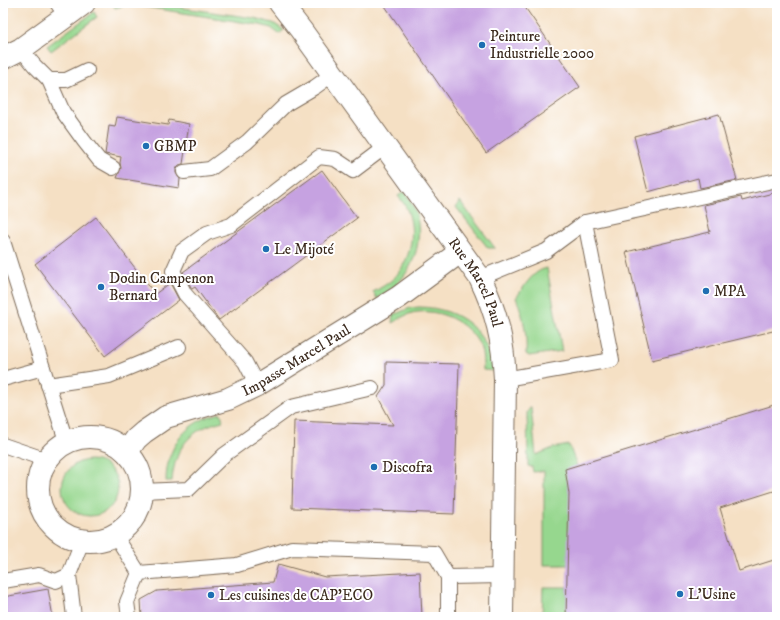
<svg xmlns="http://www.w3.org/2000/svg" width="780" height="620" viewBox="0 0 780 620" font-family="'IM FELL DW Pica',serif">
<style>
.green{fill:#96d78e;stroke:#688056}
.building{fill:#c6a2e1}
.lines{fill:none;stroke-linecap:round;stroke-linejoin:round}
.lane-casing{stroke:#7c6a58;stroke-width:16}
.street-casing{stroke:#7c6a58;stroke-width:24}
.lane{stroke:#fff;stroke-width:14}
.street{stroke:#fff;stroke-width:22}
.poi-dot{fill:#1f6fb2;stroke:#fff;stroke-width:1.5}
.labels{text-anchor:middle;stroke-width:4;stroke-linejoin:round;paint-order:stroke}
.poi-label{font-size:15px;fill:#3b2a1e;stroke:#fff;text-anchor:start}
.street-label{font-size:15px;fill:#3b2a1e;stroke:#fff}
</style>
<rect width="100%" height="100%" fill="#fff"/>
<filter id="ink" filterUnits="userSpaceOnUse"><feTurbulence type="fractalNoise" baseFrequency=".025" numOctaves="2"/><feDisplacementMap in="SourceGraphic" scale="8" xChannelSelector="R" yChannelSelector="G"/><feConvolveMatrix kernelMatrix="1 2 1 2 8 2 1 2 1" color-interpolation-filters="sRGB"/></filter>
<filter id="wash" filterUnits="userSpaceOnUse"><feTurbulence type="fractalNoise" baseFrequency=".012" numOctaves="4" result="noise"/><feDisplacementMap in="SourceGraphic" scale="16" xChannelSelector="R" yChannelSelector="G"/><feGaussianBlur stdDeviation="0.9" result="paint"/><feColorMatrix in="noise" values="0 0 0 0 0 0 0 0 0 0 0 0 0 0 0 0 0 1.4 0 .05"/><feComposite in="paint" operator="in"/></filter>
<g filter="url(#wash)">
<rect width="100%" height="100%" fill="#f5e0c4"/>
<g class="green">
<path d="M112,3H149L254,18L273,23L284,30L279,34L271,28L260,25L132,5H126L115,8Z"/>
<path d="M94,12L97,17L51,51L47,46Z"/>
<path d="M404,191C408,197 412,203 415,210C424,235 416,266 397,284C392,290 384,294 377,299L373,292C380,288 388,284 394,278C410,261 416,234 408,212C406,206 402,201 398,196Z"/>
<path d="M460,201L495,248H488L456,207Z"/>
<path d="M547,268L562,351L529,356L526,354C527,335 524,316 516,298C524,287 532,271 547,268Z"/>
<path d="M419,307C460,308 487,330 494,371L483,370C483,362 483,354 480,346C469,322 438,307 412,313C405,315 399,319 392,323L393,315L410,308Z"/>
<path d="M531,407L536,455L553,448L569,445L577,466L568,565H544V471L533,472L532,467L528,466L527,412Z"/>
<path d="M221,413L223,421C190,429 175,447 172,481H166C166,446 187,420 221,413Z"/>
<circle cx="90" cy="488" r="28"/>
<path d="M543,587H567V617H542Z"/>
</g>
<g id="blocks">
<g class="building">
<path d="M383,3H522L580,87L486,153Z"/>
<path d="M719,114L737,180L700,188L698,178L648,192L634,136Z"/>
<path d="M117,117L168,125L169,120L189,124L183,164L179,165L176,169V173L180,179L179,188L117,178L121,168L120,163L121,157L105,154L109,126L115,127Z"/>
<path d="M322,170L357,218L219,320L195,287L192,289L183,272Z"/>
<path d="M777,192V330L652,360L626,252L710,232L704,205L741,197L742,201Z"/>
<path d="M96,217L155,294L170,283L179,300L105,356L35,264Z"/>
<path d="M386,362L459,364L454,514L292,508L294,421L393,425L378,397L386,385Z"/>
<path d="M777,404V490L720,508L739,571L777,559V617H566L569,494L565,469Z"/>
<path d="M278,564L325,577L420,572L422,617H142L141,600L157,591L273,582Z"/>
<path d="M48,589L53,617H3V597Z"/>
</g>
</g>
</g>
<g filter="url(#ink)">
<use href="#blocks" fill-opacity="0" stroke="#7c6a58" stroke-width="1"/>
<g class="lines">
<defs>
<g id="lane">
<path d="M57,3L66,16"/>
<path d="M21,49L34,65L49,80H66L87,70"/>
<path d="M49,80L63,112L84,141L99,160L113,168"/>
<path d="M184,172L210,169L247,142L286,104L315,87L333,74"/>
<path d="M3,241L67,444"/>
<path d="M480,278L546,251L585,222"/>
<path d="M3,379L43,368"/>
<path d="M505,379L612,360L585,222L777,180"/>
<path d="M48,385L109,376L179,347"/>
<path d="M257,385L245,362L185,294L173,271L182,251L207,233L231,225L319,157L335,159L353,171L385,147"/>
<path d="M3,445L47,460"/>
<path d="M142,491L189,489L224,455L291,407L372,388"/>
<path d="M115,535L139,573L237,565L292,548L434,553L448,577V617"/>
<path d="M448,577L503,576"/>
<path d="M3,581L39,575L56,581L69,575"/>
<path d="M74,617L69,575L82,541"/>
<path d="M129,617L127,602L139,573"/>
</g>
<g id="street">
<path id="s1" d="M280,3L301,30L480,278C497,313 503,340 505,379L502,617"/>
<path d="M3,58L21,49L84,3"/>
<circle cx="90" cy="489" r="52"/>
<path id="s2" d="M127,452L136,439L144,432L166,417L228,399L257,385L399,297L460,252"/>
</g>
</defs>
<use href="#lane" class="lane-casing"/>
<use href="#street" class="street-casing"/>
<use href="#lane" class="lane"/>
<use href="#street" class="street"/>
</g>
</g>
<g class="poi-dot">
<circle cx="482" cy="45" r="4"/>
<circle cx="146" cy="146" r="4"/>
<circle cx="266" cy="249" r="4"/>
<circle cx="101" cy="287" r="4"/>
<circle cx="706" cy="291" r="4"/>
<circle cx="374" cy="467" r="4"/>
<circle cx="680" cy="594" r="4"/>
<circle cx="211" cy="595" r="4"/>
</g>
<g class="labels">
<g class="poi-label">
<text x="490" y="41">Peinture<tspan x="490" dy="17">Industrielle 2000</tspan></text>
<text x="154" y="151">GBMP</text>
<text x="274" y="254">Le Mijoté</text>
<text x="109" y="283">Dodin Campenon<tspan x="109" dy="17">Bernard</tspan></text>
<text x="714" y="296">MPA</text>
<text x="382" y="472">Discofra</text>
<text x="688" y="599">L'Usine</text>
<text x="219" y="600">Les cuisines de CAP'ECO</text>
</g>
<g class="street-label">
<text dy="5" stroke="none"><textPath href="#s1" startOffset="342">Rue Marcel Paul</textPath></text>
<text dy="5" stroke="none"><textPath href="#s2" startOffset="196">Impasse Marcel Paul</textPath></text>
</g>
</g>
<rect width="780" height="620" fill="none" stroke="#fff" stroke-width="16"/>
</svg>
